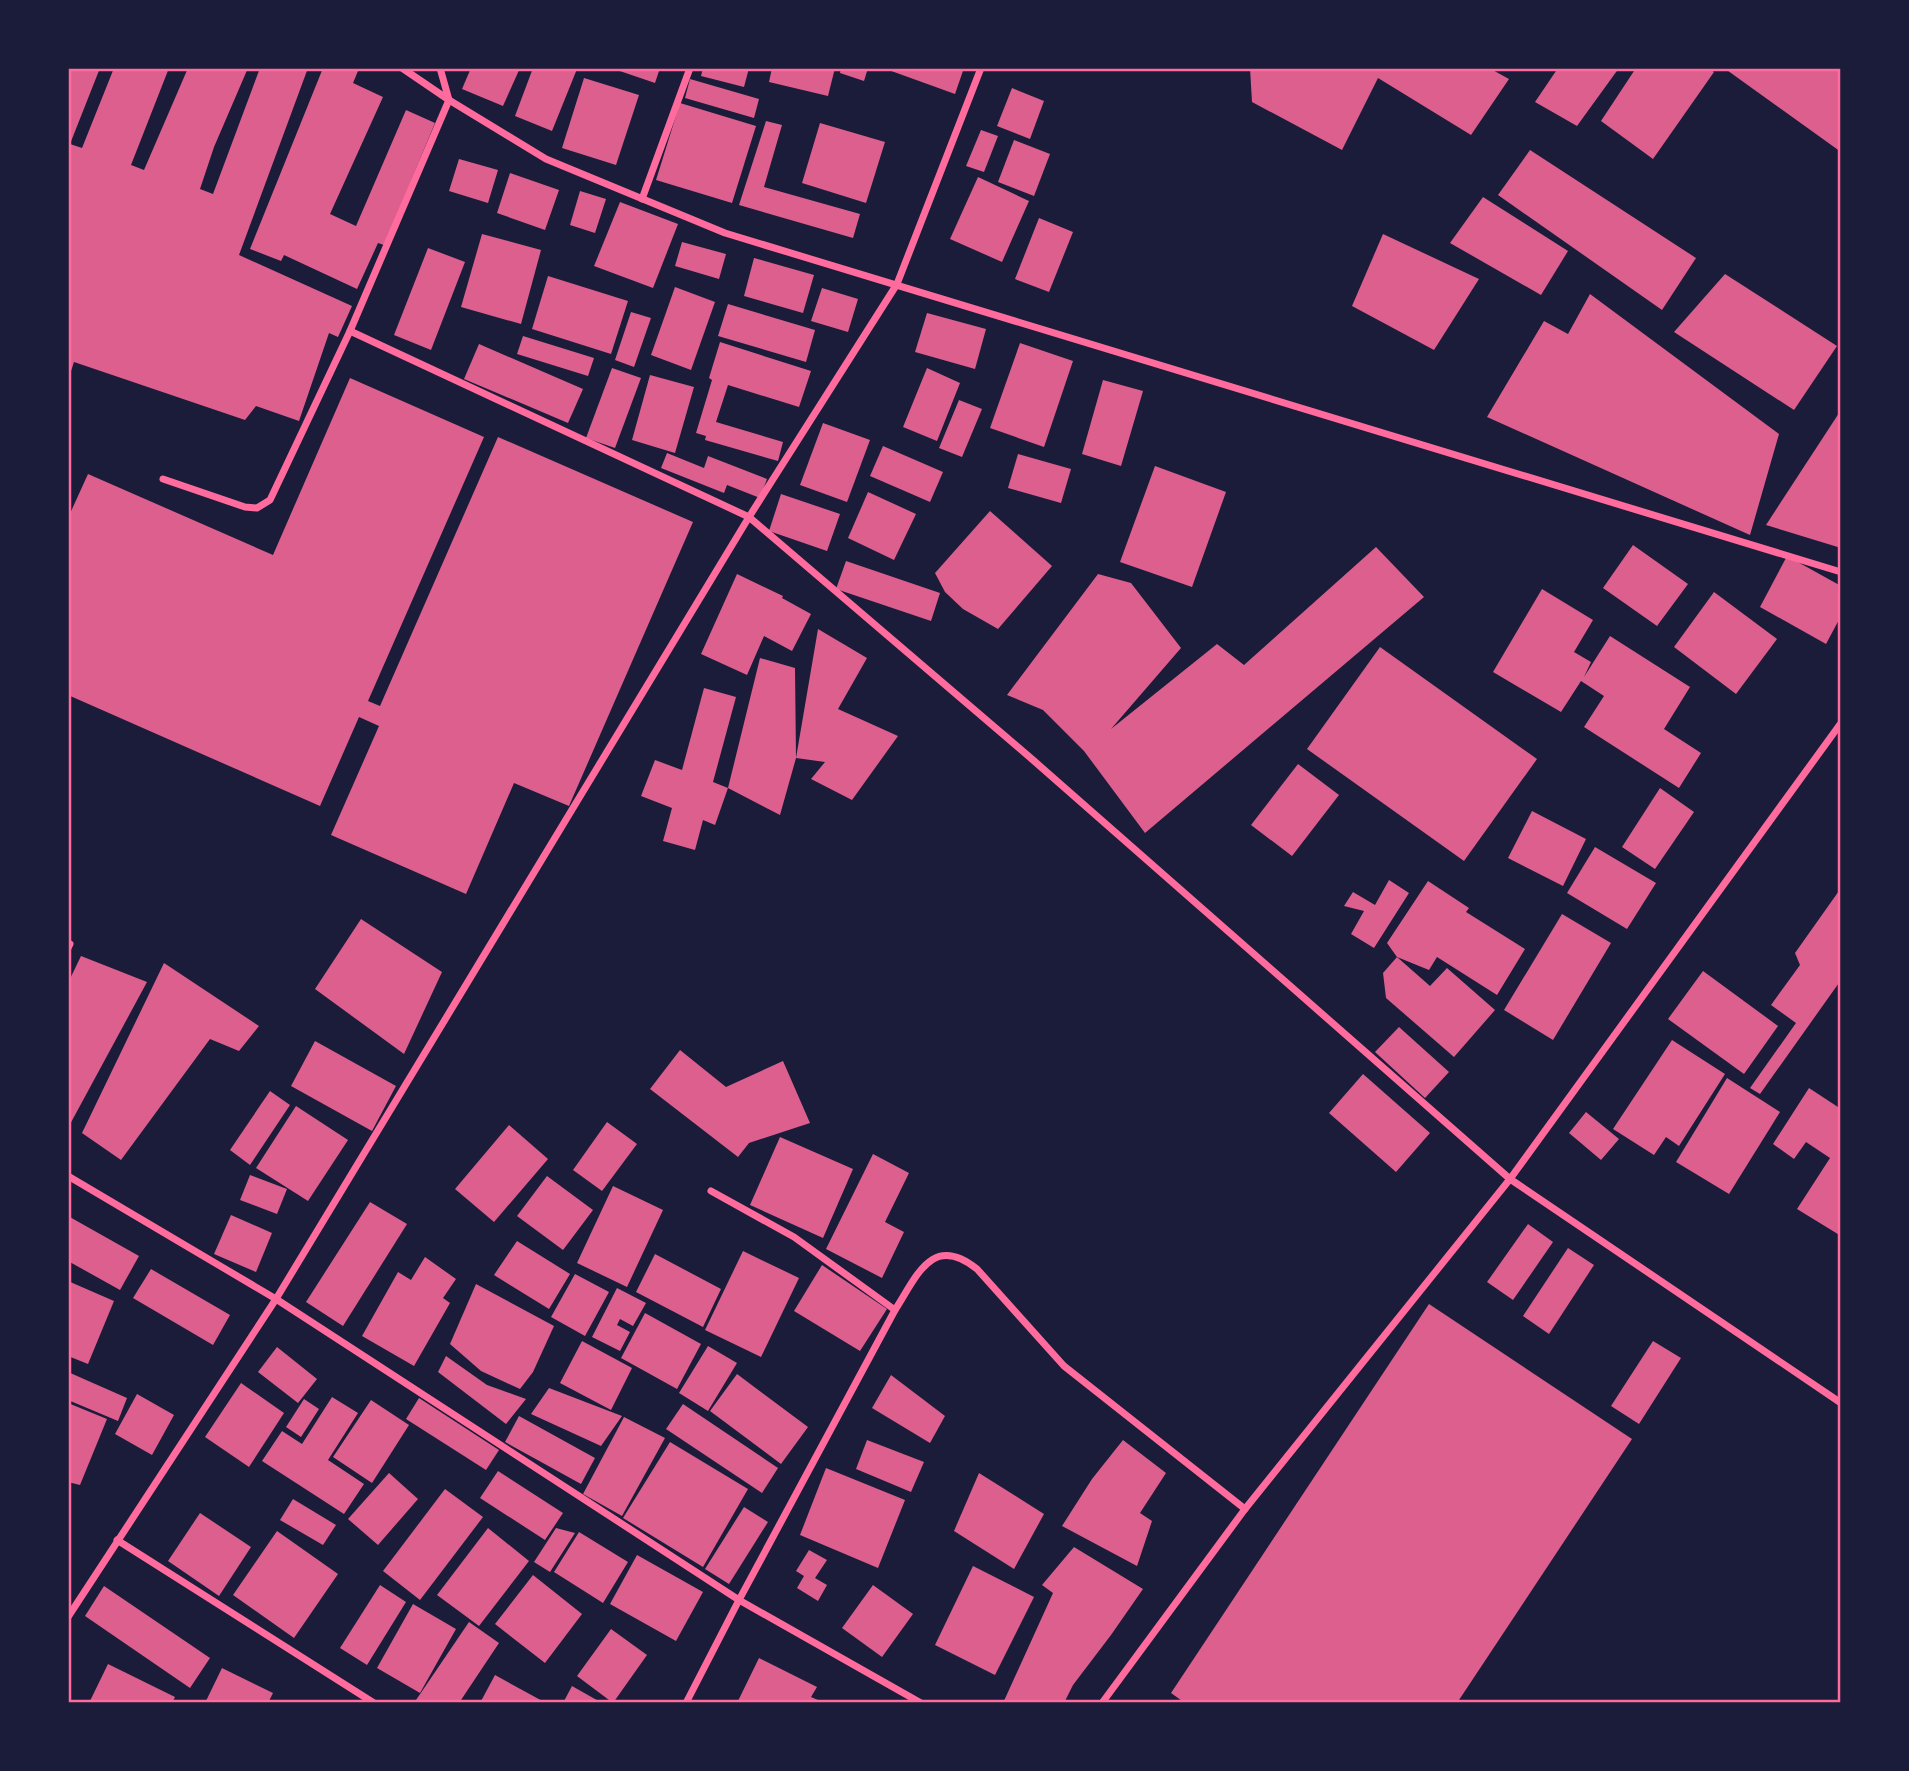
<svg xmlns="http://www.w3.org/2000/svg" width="1909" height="1771" viewBox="0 0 1909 1771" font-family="'Nunito Sans',sans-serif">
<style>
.building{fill:#dd5f8e}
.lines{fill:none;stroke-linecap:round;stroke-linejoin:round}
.minor{stroke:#ff6b9d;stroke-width:7}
.neatline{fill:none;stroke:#ff6b9d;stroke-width:2.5}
</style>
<rect width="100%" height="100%" fill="#1b1b3a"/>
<g class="building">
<path d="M68,68H100L70,144L82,148L114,68H169L131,165L144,170L188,68H248L214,147L200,189L213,194L260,68H308L239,255L352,306L338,337L329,333L299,421L256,406L245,420L74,362L68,380Z"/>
<path d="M323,68H352L358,71L353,83L383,97L330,214L356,226L406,110L435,123L384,245L378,243L357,289L284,255L281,261L250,249Z"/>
<path d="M471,68H520L503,106L462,89Z"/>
<path d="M533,68L577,69L552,131L515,116Z"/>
<path d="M611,68H660L655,83Z"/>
<path d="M703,68H749L744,87L701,76Z"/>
<path d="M772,68H835L828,96L769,82Z"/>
<path d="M841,68H868L864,81L840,73Z"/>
<path d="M883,68H964L955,94Z"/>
<path d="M1250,68H1489L1509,79L1471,135L1378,78L1342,150L1252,102Z"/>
<path d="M1558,68H1619L1577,126L1535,102Z"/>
<path d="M1636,68H1708L1714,72L1653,159L1601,121Z"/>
<path d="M1724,68H1841V152Z"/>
<path d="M584,78L639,95L616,165L562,148Z"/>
<path d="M690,79L759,99L754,118L685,98Z"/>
<path d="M1012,88L1044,101L1030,139L997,126Z"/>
<path d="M680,103L756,126L732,203L656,180Z"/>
<path d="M766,121L782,125L764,187L860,214L853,238L739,205Z"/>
<path d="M820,123L885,142L866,203L802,183Z"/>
<path d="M981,130L998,136L984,172L966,166Z"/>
<path d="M1014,140L1050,154L1034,196L998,182Z"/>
<path d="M1530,150L1696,258L1662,310L1498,195Z"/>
<path d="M459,159L498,170L488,203L449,191Z"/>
<path d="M510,173L559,190L545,230L497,213Z"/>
<path d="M978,177L1029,201L1002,262L950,239Z"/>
<path d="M580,191L606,199L595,233L570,225Z"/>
<path d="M1483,197L1568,251L1541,295L1450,243Z"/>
<path d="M620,202L678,224L653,288L594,266Z"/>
<path d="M1039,218L1073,232L1049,292L1015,279Z"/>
<path d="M482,234L541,250L521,324L461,307Z"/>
<path d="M1383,234L1479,279L1434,350L1352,306Z"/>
<path d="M682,242L726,254L719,279L675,266Z"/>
<path d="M428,248L465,262L431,350L394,335Z"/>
<path d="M754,258L814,275L803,313L744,296Z"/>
<path d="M1725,274L1837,346L1794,410L1674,332Z"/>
<path d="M548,276L628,301L611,354L532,329Z"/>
<path d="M675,287L715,302L691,370L651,355Z"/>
<path d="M822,288L858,299L848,332L811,321Z"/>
<path d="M1590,294L1779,434L1750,535L1487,417L1544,321L1568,334Z"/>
<path d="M728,304L815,330L806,362L718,336Z"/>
<path d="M631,312L651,318L634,367L615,360Z"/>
<path d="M927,313L986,329L975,369L915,352Z"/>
<path d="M523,336L594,358L588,376L517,354Z"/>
<path d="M720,342L811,371L799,407L728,385L716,422L783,442L778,461L705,440L706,436L696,433L712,380L709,378Z"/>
<path d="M1020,343L1073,361L1044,447L990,428Z"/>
<path d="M479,344L583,389L568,423L464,379Z"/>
<path d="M612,368L641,378L615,448L586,438Z"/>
<path d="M927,368L960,383L937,441L903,427Z"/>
<path d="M650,375L694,387L675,453L632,440Z"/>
<path d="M350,378L484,437L368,701L380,706L498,437L693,522L569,806L514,783L466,894L331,835L379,726L359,717L320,806L68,695V518L88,474L273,555Z"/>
<path d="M1103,380L1143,391L1121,466L1082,454Z"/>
<path d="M959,400L982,409L962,457L939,448Z"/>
<path d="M1841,410V548L1766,525Z"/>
<path d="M823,423L870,440L847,502L800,485Z"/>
<path d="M883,446L943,472L930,502L870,476Z"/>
<path d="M667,453L704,468L708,456L767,479L760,498L727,485L724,493L661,468Z"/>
<path d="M1018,454L1071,469L1061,503L1008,488Z"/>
<path d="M1155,466L1226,492L1192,587L1120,562Z"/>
<path d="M868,492L916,514L894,560L848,538Z"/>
<path d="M781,494L840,514L827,551L769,531Z"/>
<path d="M990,511L1052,566L998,629L963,609L945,592L935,573Z"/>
<path d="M1633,545L1688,584L1657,626L1603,588Z"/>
<path d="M1376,547L1424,597L1145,833L1084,751L1043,710L1007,695L1098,574L1131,583L1181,648L1111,729L1217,644L1244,665Z"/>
<path d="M1787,556L1841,586V616L1826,644L1760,607Z"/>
<path d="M846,561L940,593L931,621L836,589Z"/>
<path d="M737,574L783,596L782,598L811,614L792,651L764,636L747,675L701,654Z"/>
<path d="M1542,589L1593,620L1574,652L1591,662L1584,677L1610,636L1690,687L1664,729L1701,753L1679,788L1584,727L1604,696L1581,681L1561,712L1493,672Z"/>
<path d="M1714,592L1777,639L1736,694L1674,647Z"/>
<path d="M818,629L867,658L838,709L898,736L852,800L811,779L825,762L796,758Z"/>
<path d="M1380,647L1537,759L1464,861L1307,749Z"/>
<path d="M760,658L795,668L796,758L780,815L728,788L715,825L703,820L695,850L663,841L672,808L641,796L655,760L682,770L704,688L736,697L713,782L728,788Z"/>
<path d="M1298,764L1339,795L1292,856L1251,825Z"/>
<path d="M1660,788L1694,812L1655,869L1622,847Z"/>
<path d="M1532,811L1586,839L1563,886L1508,858Z"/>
<path d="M1595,847L1656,883L1627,929L1567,893Z"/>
<path d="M1389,880L1409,893L1374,948L1351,934L1364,911L1344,906L1353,892L1375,905Z"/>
<path d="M1428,881L1469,908L1466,912L1525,949L1497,995L1437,957L1429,970L1397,957L1387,943Z"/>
<path d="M1841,888V980L1760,1094L1750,1088L1796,1023L1771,1005L1800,965L1795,953Z"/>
<path d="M1562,914L1611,943L1553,1040L1504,1010Z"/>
<path d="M361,919L442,972L404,1054L315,989Z"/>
<path d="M81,956L147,982L68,1128V983Z"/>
<path d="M1397,957L1430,986L1447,968L1495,1010L1454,1057L1386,998L1383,973Z"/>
<path d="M164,963L259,1026L239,1051L210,1039L121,1160L82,1133Z"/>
<path d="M1703,971L1778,1026L1744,1074L1668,1019Z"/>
<path d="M1399,1027L1449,1072L1425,1098L1375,1052Z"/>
<path d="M1672,1040L1725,1074L1679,1146L1666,1137L1654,1155L1613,1129Z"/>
<path d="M315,1041L396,1086L372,1131L291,1086Z"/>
<path d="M680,1050L726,1087L783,1061L810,1123L749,1143L738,1157L650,1089Z"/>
<path d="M1363,1074L1430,1133L1396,1172L1329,1113Z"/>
<path d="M1727,1078L1780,1112L1729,1194L1676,1162Z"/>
<path d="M1809,1088L1841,1109V1236L1797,1209L1830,1158L1806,1142L1794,1159L1773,1144Z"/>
<path d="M270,1091L290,1105L250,1165L230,1150Z"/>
<path d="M296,1106L348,1140L308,1201L256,1168Z"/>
<path d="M1586,1112L1619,1139L1601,1160L1569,1133Z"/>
<path d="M607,1122L637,1144L602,1191L573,1170Z"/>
<path d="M509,1125L548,1159L494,1222L455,1189Z"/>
<path d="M780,1137L853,1169L823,1238L750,1205Z"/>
<path d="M873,1154L909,1173L885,1222L904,1232L882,1278L826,1249Z"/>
<path d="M250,1175L287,1189L277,1214L240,1200Z"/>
<path d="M547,1176L593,1210L563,1250L517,1216Z"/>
<path d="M613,1186L663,1210L627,1287L577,1263Z"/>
<path d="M370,1202L407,1224L343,1326L306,1302Z"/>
<path d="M231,1215L272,1233L256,1272L214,1254Z"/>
<path d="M68,1216L139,1256L120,1290L68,1261Z"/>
<path d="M1528,1224L1553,1242L1513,1300L1487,1282Z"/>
<path d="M517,1241L570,1274L549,1309L494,1275Z"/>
<path d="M1568,1248L1594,1265L1549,1334L1523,1316Z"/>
<path d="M743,1251L799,1278L761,1357L705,1330Z"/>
<path d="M655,1254L721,1289L703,1327L636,1292Z"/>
<path d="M425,1257L456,1279L443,1298L450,1303L414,1366L362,1336L398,1272L411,1280Z"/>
<path d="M822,1265L887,1309L860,1351L794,1311Z"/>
<path d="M151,1269L230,1315L213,1345L133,1298Z"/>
<path d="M575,1274L609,1292L585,1336L551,1317Z"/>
<path d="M68,1281L114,1301L88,1364L68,1356Z"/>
<path d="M476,1284L554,1326L533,1372L520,1389L481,1371L450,1344Z"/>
<path d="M617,1288L646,1303L633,1326L620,1319L617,1325L630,1332L620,1351L592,1337Z"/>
<path d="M1429,1304L1632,1439L1457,1703H1185L1171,1693Z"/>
<path d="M645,1313L701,1344L677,1389L621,1358Z"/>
<path d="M582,1341L632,1368L611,1410L560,1383Z"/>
<path d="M1653,1341L1681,1358L1639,1424L1611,1406Z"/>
<path d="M708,1346L737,1363L708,1411L679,1393Z"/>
<path d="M277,1347L317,1379L298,1403L258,1372Z"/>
<path d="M446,1356L487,1385L526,1399L506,1424L438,1372Z"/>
<path d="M68,1372L127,1398L118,1421L68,1400Z"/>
<path d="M737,1374L808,1427L781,1464L710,1411Z"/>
<path d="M891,1375L945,1416L930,1443L872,1408Z"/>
<path d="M241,1383L284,1413L249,1467L205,1437Z"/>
<path d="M549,1388L622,1416L601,1446L531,1414Z"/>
<path d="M137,1394L174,1415L152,1455L115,1434Z"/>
<path d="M332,1397L358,1413L328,1460L364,1484L344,1514L262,1461L282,1431L302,1444Z"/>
<path d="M419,1398L499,1450L486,1470L406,1419Z"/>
<path d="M304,1399L319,1409L301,1437L286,1427Z"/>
<path d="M371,1400L409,1425L372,1483L333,1457Z"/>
<path d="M68,1403L107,1419L80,1485L68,1482Z"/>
<path d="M683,1404L778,1468L762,1493L666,1429Z"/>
<path d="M519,1416L595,1458L581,1484L505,1442Z"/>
<path d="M624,1417L665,1438L622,1516L583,1494Z"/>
<path d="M867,1440L924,1462L911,1492L856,1469Z"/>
<path d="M1123,1440L1166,1473L1140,1513L1152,1521L1137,1566L1062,1526L1092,1479Z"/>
<path d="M670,1442L748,1489L703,1567L623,1518Z"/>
<path d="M826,1468L905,1500L878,1568L800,1535Z"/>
<path d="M498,1471L563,1513L545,1540L480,1498Z"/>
<path d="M389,1473L418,1499L378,1545L348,1519Z"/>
<path d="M979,1473L1044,1514L1014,1569L954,1531Z"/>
<path d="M445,1489L483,1517L420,1600L383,1571Z"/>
<path d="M293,1499L336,1525L323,1545L280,1520Z"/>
<path d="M744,1507L768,1522L729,1584L705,1569Z"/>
<path d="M200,1513L251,1547L219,1596L168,1561Z"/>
<path d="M488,1528L529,1561L479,1626L437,1595Z"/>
<path d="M556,1528L575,1533L550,1572L534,1562Z"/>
<path d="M277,1531L338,1574L294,1638L233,1595Z"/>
<path d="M579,1532L628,1562L603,1603L554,1572Z"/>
<path d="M1074,1547L1143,1589L1111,1635L1073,1685L1064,1703H1003L1053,1593L1042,1585Z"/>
<path d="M809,1550L827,1560L815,1578L827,1585L818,1601L797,1588L804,1576L796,1571Z"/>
<path d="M637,1555L703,1592L676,1641L610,1604Z"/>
<path d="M973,1566L1034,1597L995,1675L935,1645Z"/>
<path d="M533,1575L582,1614L545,1663L495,1624Z"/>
<path d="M380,1585L406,1602L367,1665L340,1648Z"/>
<path d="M873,1585L913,1614L882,1657L842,1628Z"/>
<path d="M104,1586L210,1658L190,1688L85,1616Z"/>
<path d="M413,1604L456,1629L420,1693L377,1668Z"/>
<path d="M469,1622L499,1643L459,1703H414Z"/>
<path d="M611,1629L647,1655L613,1703L577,1676Z"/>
<path d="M759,1658L817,1687L811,1697L825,1703H737Z"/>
<path d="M108,1664L175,1697L172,1703H89Z"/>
<path d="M222,1668L273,1693L268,1703H205Z"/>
<path d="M495,1675L546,1703H480Z"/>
<path d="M572,1686L602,1703H563Z"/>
</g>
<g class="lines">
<g class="minor">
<path d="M402,68L449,100L546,159L725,233L1841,572"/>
<path d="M642,199L690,68"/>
<path d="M350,331L749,517L1033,760L1510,1179L1841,1403"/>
<path d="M163,479L245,507L257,508L270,500L350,331L449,100L440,68"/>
<path d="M68,948L70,944"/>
<path d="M68,1176L276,1299L739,1600L921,1703"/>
<path d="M711,1191L794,1237L895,1310"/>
<path d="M117,1540L374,1703"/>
<path d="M68,1617L276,1299L749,517L897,284L981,68"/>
<path d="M686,1703L739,1600L895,1310C917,1276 932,1233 977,1269L1064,1366L1245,1509"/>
<path d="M1102,1703L1245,1509L1510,1179L1841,723"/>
</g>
</g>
<rect width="1909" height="1771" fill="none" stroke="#1b1b3a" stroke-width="140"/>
<rect x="70" y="70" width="1769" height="1631" class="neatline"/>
</svg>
